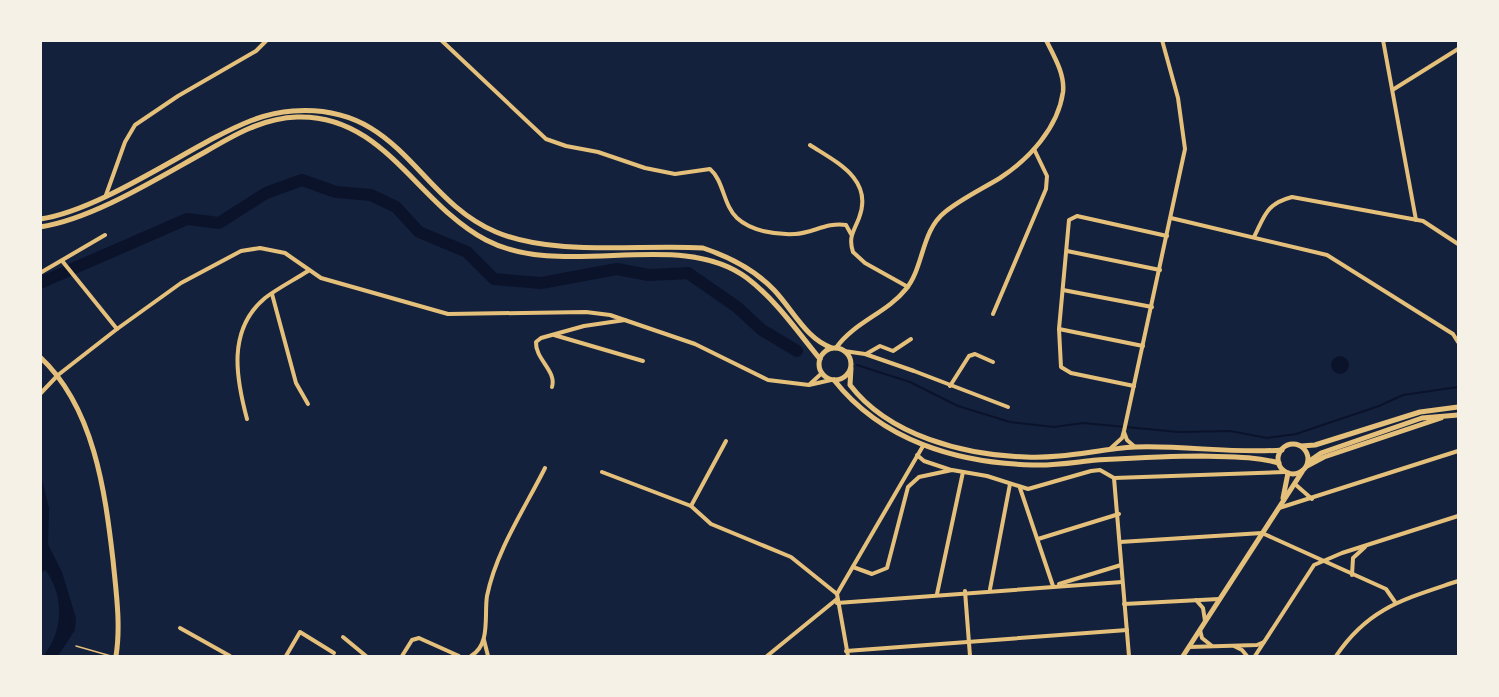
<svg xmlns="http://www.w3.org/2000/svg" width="1499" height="697" viewBox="0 0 1499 697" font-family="'Alegreya Sans',sans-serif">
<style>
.water{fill:#0b132b}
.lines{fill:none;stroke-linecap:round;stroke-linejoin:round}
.stream{stroke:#0b132b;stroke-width:2}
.river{stroke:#0b132b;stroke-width:12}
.service{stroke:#e5c07b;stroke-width:1.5}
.minor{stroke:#e5c07b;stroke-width:4}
.tertiary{stroke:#e5c07b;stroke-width:4.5}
.secondary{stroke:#e5c07b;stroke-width:5}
.primary{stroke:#e5c07b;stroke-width:5}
</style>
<rect width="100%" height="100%" fill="#14213d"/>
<g class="water">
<circle cx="1340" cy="365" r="9"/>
<path d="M40,471L49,508L48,544L62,572L76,618L75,630L58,656H43C63,633 65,595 45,570L41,574Z"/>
</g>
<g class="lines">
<path class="stream" d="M857,365L910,382L958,406L1010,422L1054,427L1083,423L1179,432L1230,431L1267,438L1296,434L1379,406L1403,395L1458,387"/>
<path class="river" d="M40,283L187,219L219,223L266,193L302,180L336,192L371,195L396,207L419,232L467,252L494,279L541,283L617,269L649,275L688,273L737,307L762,330L797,351"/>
<path class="service" d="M76,646L111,656"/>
<g class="minor">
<path d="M441,40L546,139L566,146L598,152L645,168L675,174L710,169C724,181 723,205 737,218C751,231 776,235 795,234C813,233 827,222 846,225L851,234"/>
<path d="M1383,40L1416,220"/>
<path d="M1394,89L1458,49"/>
<path d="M810,145C836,162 874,179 859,218C854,231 848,237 853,252L865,263L908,287"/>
<path d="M106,195L125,142L135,125L178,96L256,51L267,40"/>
<path d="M1171,218L1327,255L1453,334L1458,342"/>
<path d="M1254,237C1265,215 1266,204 1292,197L1423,221L1458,244"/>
<path d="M1067,251L1160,270"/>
<path d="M63,262L117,329"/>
<path d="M40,273L105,235"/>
<path d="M1063,290L1152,307"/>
<path d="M272,294L296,383L308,404"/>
<path d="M993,314L1046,189L1047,176L1034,149"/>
<path d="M1059,329L1143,346"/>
<path d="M554,335L643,361"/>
<path d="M844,351L865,354L914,371L1008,407"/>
<path d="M866,354L880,346L893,351L911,339"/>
<path d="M810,384L822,373"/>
<path d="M950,386L969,356L975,354L993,362"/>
<path d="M1134,386L1071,373L1061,367L1059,329L1069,220L1077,216L1167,236"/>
<path d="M552,387C557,371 535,359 536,342L541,338L584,326L625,320"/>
<path d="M40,394L58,375L117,329L181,283L241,251L260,248L285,253L321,278L448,314L586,312L610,315L695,344L768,380L809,385L831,380"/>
<path d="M247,419C236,378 227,330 265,298C278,288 294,280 308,271"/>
<path d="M1124,432L1127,440L1135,447"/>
<path d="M1111,448L1122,438L1124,431L1185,149L1178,98L1162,40"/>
<path d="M917,455L924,461L951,470"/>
<path d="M602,472L691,506L711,524L791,557L837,594"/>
<path d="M1114,478L1129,656"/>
<path d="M1114,478L1285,472"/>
<path d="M1296,485L1312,499"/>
<path d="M1020,488L1053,586"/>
<path d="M691,506L726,441"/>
<path d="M1279,508L1458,451"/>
<path d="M1038,539L1119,514"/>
<path d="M1120,542L1262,533L1386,589L1395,602"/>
<path d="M853,567L872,574L887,568L908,487L919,477L952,470L987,476L1028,489L1091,471L1100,470L1114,478"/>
<path d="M1352,575L1353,558L1365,547"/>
<path d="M1059,584L1121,565"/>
<path d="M990,589L1010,484"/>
<path d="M965,591L970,656"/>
<path d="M937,594L963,472"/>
<path d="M1196,600L1203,608L1205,621"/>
<path d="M837,603L1122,582"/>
<path d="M1124,604L1219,599"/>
<path d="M180,628L230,656"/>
<path d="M1200,630L1202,638L1212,646"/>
<path d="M343,637L366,656"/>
<path d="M484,640L488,656"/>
<path d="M1234,646L1242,650L1247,656"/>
<path d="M1189,647L1257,645L1264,642"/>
<path d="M846,651L1127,630"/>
<path d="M286,656L300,632L334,653"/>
<path d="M402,656L412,640L419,638L459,656"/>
<path d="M471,656C491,645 484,615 487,596C496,551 525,508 545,468"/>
<path d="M767,656L837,599"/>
<path d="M848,656L837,594L923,446"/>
<path d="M1255,656L1314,565L1342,553L1458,516"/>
<path d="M1336,656C1369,607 1405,599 1458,581"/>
</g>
<path class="tertiary" d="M836,348C854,322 887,313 906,289C924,267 921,231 945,212C961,199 982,189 1000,178C1029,159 1058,128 1063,92C1065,74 1054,56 1046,40"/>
<g class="secondary">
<path d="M40,357C94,407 105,491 113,560C116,591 121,625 116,656"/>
<path d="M1307,466L1324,457L1441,418"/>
<path d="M1283,498L1288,473"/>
<path d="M1183,656L1302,472"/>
</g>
<g class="primary">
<path d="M40,219C91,212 165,164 212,139C239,125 263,113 293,111C401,103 417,199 496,232C555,257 639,244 703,248C730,257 754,269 774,290C793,310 806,339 832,348"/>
<path d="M40,227C93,219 158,178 205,152C234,135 263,118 297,117C384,114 417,204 486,240C564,281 679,227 747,278C776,300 797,331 820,359"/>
<circle cx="835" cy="364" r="16"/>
<path d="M851,368L850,385C889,436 964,455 1026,457C1063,459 1099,449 1135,447C1184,445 1233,454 1282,450"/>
<path d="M834,380C882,441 957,463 1033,465C1054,466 1076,462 1097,460C1132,458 1166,456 1202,456C1227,457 1254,456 1279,463"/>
<circle cx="1293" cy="459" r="15"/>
<path d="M1301,446L1315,445L1420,412L1458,407"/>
<path d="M1308,462L1321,453L1422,418L1458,415"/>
</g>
</g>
<rect width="1499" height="697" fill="none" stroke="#f6f1e7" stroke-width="84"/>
</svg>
